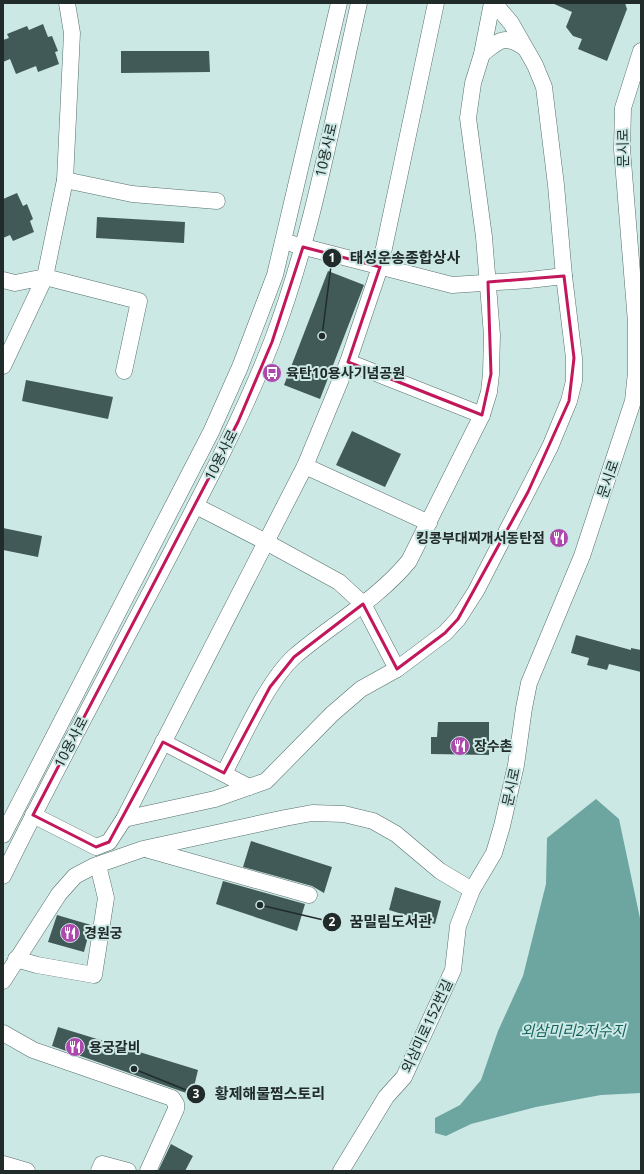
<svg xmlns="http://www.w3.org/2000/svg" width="644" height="1174" viewBox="0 0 644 1174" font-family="'Noto Sans','Noto Sans KR',sans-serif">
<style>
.water{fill:#6da5a0}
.building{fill:#415a58}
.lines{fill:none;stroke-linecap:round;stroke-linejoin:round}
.minor-casing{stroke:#556f6c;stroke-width:17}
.minor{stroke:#fff;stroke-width:16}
.marked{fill:none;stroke:#c2185b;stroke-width:3;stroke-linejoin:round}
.labels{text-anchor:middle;stroke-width:4;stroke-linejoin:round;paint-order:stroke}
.street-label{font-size:14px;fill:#202b2a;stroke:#cce8e5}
.poi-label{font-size:14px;font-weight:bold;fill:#202b2a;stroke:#cce8e5;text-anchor:start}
.water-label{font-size:15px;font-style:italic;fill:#16625e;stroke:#cce8e5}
.leader{fill:none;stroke:#202b2a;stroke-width:1.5}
.callout-dot{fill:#202b2a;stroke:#cce8e5;stroke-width:1.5}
.mark-label{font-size:12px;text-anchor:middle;font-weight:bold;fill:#fff}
.callout-label{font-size:15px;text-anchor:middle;font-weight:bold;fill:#202b2a;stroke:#cce8e5;stroke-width:4;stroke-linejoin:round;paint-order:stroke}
</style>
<rect width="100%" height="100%" fill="#cce8e5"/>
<path class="water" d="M596,799L619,819L641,923V1093L601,1095L536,1107L471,1124L446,1136L435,1133V1118L460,1105L481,1080L498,1031L523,976L546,884L547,838Z"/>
<g class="building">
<path d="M552,3H625L627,9L607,61L578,49L582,39L573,36L566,27L572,12Z"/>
<path d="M43,24L48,37L52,36L58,51L55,52L59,64L38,72L36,66L16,74L10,59L3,62V40L9,38L7,34L27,26L29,30Z"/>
<path d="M121,51H209L210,72L121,73Z"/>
<path d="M17,193L23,206L27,204L33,219L30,221L34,232L13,241L10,235L3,238V199Z"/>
<path d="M97,217L185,222L184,243L96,238Z"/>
<path d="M328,271L364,285L320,399L284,385Z"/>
<path d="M26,380L113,397L108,419L22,401Z"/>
<path d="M352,431L401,454L385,487L336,465Z"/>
<path d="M3,528L42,536L38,557L3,550Z"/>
<path d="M576,635L631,650V648L641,650V672L609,664L607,670L587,665L589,658L571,653Z"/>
<path d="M438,722H489V755L431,754V737H437Z"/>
<path d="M251,841L332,867L324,893L312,886L243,867Z"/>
<path d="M223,881L305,904L297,931L216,904Z"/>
<path d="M395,887L441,901L435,924L389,910Z"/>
<path d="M57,915L91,925L84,952L48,942Z"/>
<path d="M58,1027L198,1070L192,1095L52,1046Z"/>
<path d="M171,1144L193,1156L185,1171H158Z"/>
</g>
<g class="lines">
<defs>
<g id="minor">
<path d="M482,54C500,40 504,34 525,48"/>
<path d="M65,180L132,194L217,201"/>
<path d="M293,244L452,285L529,280L564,276"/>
<path d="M3,280L15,283L45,277L139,301L124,371"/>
<path d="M348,362L482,415"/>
<path d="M3,366L45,277L65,180L72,33L67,3"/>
<path d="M305,466L429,523"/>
<path d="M196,506L266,542L339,582L363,604L397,669"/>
<path d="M163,742L249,787"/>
<path d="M224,773C242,740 267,681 295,656C332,624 377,600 409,561L482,415L489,392L491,374L492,335L484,237L468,118L473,83L482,54L492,3"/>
<path d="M33,815L96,847L109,842L124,819L305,466L348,362L380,267L436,3"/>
<path d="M124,819L215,799L266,781L332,714L361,689L397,669L445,633L458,619L476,591L550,447L569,401L574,381V358L564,276L556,185L544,87L535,65L511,23L494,3"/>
<path d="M3,835L211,432L240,367L275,275L339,3"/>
<path d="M149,850L309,895"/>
<path d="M3,876C53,774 108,673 161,572C200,497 240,423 271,344C313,235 333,117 359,3"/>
<path d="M16,959L37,965L94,975L106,898L98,865"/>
<path d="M3,981L59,894L75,876L94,866L143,849L285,818L312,813L344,814L373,821L396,834L440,871L472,890"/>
<path d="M3,1033L33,1050L172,1098L176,1104V1109L148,1171"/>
<path d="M3,1164L27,1171"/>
<path d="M99,1171L102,1164L128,1171"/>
<path d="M341,1171L386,1097L404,1077L453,970L458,926L472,890L494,853L502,826L516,765L524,708L529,683L582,556L633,401L636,372V322L622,149L623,108L641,51"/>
</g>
</defs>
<use href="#minor" class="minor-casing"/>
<use href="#minor" class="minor"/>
</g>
<path class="marked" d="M303,247L380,267L348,362L482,415L491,374L488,282L564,276L574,358L569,401L528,492L458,619L445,633L397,669L363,604L294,657L270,687L224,773L163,742L109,842L96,847L33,815L238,422L272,342Z"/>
<defs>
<symbol id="bus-disc" viewBox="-11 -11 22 22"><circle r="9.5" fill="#ac48ae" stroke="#cce8e5"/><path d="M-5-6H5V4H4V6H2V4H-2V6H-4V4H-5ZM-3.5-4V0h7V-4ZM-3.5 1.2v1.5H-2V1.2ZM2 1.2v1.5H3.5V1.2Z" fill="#fff"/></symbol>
<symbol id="restaurant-disc" viewBox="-11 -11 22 22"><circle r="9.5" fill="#ac48ae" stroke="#cce8e5"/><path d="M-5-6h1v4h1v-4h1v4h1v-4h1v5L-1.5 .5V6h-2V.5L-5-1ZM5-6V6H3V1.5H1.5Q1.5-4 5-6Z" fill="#fff"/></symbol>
</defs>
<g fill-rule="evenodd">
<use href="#bus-disc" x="261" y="362" width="22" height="22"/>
<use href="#restaurant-disc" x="548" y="527" width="22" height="22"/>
<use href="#restaurant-disc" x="449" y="735" width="22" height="22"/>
<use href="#restaurant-disc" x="59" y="922" width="22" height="22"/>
<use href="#restaurant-disc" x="64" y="1036" width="22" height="22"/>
</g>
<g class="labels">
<g class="street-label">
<text transform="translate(623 148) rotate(-91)" y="5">문시로</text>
<text transform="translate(326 150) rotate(-77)" y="5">10용사로</text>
<text transform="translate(221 455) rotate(-63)" y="5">10용사로</text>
<text transform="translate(608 479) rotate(-71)" y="5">문시로</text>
<text transform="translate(71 742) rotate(-62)" y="5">10용사로</text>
<text transform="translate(511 787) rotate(-78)" y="5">문시로</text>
<text transform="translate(427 1026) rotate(-65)" y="5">외삼미로152번길</text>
</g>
<g class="poi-label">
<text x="286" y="378">육탄10용사기념공원</text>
<text x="545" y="543" text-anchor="end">킹콩부대찌개서동탄점</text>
<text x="474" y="751">장수촌</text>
<text x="84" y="938">경원궁</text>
<text x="89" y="1052">용궁갈비</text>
</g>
<g class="water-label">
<text x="573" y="1036">외삼미리2저수지</text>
</g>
</g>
<path class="leader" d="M322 336L332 258M260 905L332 922M134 1069L196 1094"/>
<g class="callout-dot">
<circle cx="322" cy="336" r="4"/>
<circle cx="260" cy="905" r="4"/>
<circle cx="134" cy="1069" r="4"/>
<circle cx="332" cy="258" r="10"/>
<circle cx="332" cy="922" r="10"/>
<circle cx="196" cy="1094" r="10"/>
</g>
<g class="mark-label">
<text x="332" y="262">1</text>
<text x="332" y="926">2</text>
<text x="196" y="1098">3</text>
</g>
<g class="callout-label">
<text x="405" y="263">태성운송종합상사</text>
<text x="391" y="927">꿈밀림도서관</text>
<text x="270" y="1099">황제해물찜스토리</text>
</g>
<rect width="644" height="1174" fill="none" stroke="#202b2a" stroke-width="8"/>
</svg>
